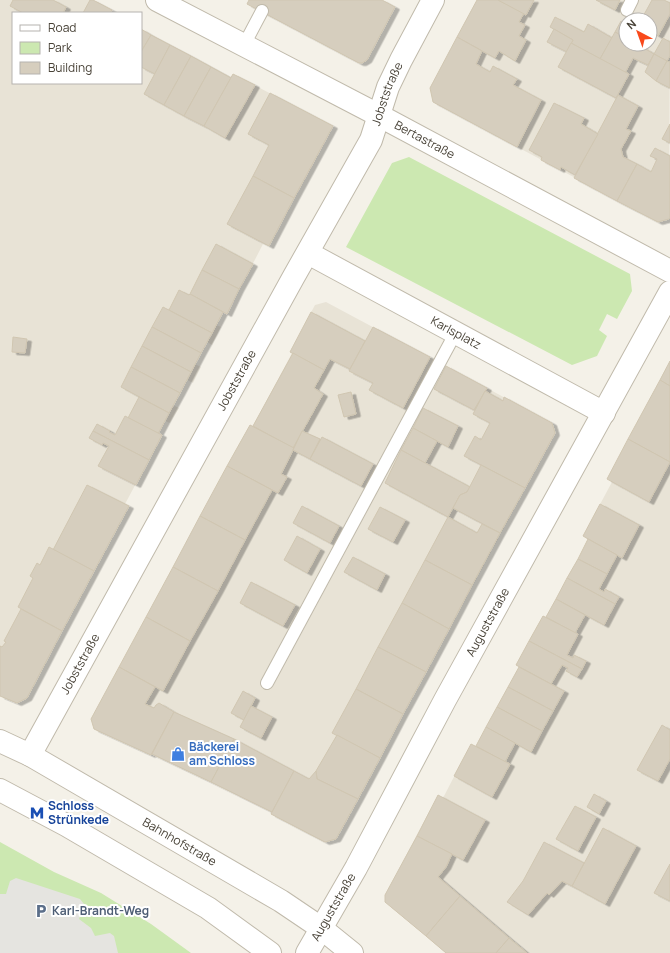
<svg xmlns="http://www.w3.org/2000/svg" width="670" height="953" viewBox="0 0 670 953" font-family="Manrope,sans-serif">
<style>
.residential{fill:#e8e3d6;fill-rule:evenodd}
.green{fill:#cce8b1}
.parking{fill:#e5e4e0}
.building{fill:#d6cebe;stroke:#d0c6b1;filter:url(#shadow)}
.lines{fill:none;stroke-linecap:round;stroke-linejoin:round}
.service-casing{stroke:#c0baab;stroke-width:14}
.minor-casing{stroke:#c0baab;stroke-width:24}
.tertiary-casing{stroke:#c0baab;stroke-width:24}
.service{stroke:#fff;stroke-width:12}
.minor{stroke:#fff;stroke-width:22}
.tertiary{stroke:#fff;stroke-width:22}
.labels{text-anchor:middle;stroke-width:4;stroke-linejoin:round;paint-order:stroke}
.street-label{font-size:12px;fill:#484237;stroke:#fff}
.shop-label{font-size:12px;font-weight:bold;fill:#366cbe;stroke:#fff;text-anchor:start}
.transit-label{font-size:12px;font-weight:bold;fill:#164399;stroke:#fff;text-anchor:start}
.service-label{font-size:12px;font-weight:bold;fill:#4e5e75;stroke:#fff;text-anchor:start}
</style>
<defs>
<filter id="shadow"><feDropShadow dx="4.5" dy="2.5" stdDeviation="0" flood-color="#0004"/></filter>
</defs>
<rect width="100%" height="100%" fill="#f4f1e8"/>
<g class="residential">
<path d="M0,0H93L112,10L110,13H13V83H141V29L231,77L233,74L333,126L269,246L263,244L227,314L223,312L216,325L221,327L212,345L207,342L195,364L201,367L193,383L187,380L173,405L179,408L170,423L165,421L159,433L162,435L125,504L128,506L27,698L17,703L0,696Z"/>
<path d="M477,0H670L669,219L658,222L433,102L430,88ZM626,20H650V44H626Z"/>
<path d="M326,302L552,423L555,433L336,839L324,842L271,814V812L211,782L152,754L151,755L94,729L91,719L250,425L253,426L292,353L290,352L315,305Z"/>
<path d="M670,361V953H446L385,902V895L438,795L443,798L471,744L476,746L519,667L516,665L543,616L546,617L578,559L588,540L583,536L612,482L607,479Z"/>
</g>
<g class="green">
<path d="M409,157L630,274L632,291L617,319L607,314L599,330L607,336L597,356L572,365L346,247L392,163Z"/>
<path d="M0,842L54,872L101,893L151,924L191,953H0Z"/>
</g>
<path class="parking" d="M16,878L80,899L84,904L79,919L91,928L95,936L110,933L114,936L118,953H0V894H6L10,881Z"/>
<g class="building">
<path d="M13,0H53L66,7L63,13H23L10,6Z"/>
<path d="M90,0H93L112,10L110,13H83Z"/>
<path d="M249,0H382L395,7L367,60L362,63H359L247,4Z"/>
<path d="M477,0H498L524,13L519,22L525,25L519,36L526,40L515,61L499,51L495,58L457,37Z"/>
<path d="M498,0H534L526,15Z"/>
<path d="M596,0H620L615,10Z"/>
<path d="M652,0H664L670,3V14L658,36L650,31V20H641Z"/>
<path d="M555,17L584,32L588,24L612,38L600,59L571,43L573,40L550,27Z"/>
<path d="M621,21L626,24V38L615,32Z"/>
<path d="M141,29L151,35L141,52Z"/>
<path d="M554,29L573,40L567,52L547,42Z"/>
<path d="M615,32L626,38V44H637L654,54L648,65L633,58L625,73L600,59Z"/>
<path d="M151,35L170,45L155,74L141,67V52Z"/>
<path d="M457,37L482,51L476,64L490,72L493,66L517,79L513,85L541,100L517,147L433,102L430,88Z"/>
<path d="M663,38L670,42V56L667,61L654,54Z"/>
<path d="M571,43L629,74L616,98L558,67Z"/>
<path d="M170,45L191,56L164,105L144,94Z"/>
<path d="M654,54L667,61L656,81L645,72Z"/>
<path d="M191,56L211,67L184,116L164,105Z"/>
<path d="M667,61L670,62V88L656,81Z"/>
<path d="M211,67L231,78L204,126L184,116Z"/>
<path d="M233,74L255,85L225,138L204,126Z"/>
<path d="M270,93L333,126L294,198L253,176L269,145L248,134Z"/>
<path d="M618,95L638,106L626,129L631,131L621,149L623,157L637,164L617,201L574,178Z"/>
<path d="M554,103L584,118L581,124L598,134L575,175L561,167L560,170L541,160L542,157L529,150Z"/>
<path d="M670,124V143L662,139Z"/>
<path d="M655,148L670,156V218L669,219L658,222L617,201L637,164L651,172L657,159L650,156Z"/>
<path d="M253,176L294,198L269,246L227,224Z"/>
<path d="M216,244L253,264L239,289L202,270Z"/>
<path d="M202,270L239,289L227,314L190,294Z"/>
<path d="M179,290L189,295L190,294L223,312L212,333L169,310Z"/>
<path d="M163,307L212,333L201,353L152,327Z"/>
<path d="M311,312L365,341L350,369L330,359L324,370L290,352Z"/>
<path d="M152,327L201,353L191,372L142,346Z"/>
<path d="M373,327L430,357L403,408L369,390L373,383L349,371Z"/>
<path d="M13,337L27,339L25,353L12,352Z"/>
<path d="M142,346L191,372L180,393L131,367Z"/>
<path d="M293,353L324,370L314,388L323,394L293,448L253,426Z"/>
<path d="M670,361V386L660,380Z"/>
<path d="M446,366L487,388L474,410L434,389Z"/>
<path d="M131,367L180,393L169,413L121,387Z"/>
<path d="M660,380L670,386V462L628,439Z"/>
<path d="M485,391L503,401L504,397L552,423L555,433L525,488L464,456L475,436L481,440L490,423L473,414Z"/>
<path d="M351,392L356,414L344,417L338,395Z"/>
<path d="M139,397L169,413L158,434L128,418Z"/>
<path d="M423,408L458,426L448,447L413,428Z"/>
<path d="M125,416L162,435L149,460L93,431L97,424L110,431L109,432L115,435Z"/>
<path d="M250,425L294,448L281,474L287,477L278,493L227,466Z"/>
<path d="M413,428L437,441L425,463L401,450Z"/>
<path d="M93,431L149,460L136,485L98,466L109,446L103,443L102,445L89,438Z"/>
<path d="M302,431L320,439L310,459L293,450Z"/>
<path d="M322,437L373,464L361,486L310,459Z"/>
<path d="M628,439L670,462L649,502L607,479Z"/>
<path d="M401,450L470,487L467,492L460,495L448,517L385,483Z"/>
<path d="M481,465L525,488L500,533L453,508L460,495L467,492Z"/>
<path d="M227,466L272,490L245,540L200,516Z"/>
<path d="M87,485L129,506L94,571L53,550Z"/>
<path d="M600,504L639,525L622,558L583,536Z"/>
<path d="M302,506L339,526L330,543L293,523Z"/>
<path d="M380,507L405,520L393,542L368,529Z"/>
<path d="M200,516L245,540L218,591L173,567Z"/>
<path d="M448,517L477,533L482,524L500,533L472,585L425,560Z"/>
<path d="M297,536L320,549L307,573L284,560Z"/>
<path d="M588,539L617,555L607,574L578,559Z"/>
<path d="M49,547L94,571L62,631L18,607L33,578L30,576L37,563L40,565Z"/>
<path d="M353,557L385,574L377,590L344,572Z"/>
<path d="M578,559L607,574L599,589L604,592L605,589L619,597L615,604L567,578Z"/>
<path d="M425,560L472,585L449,629L402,603Z"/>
<path d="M173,567L218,591L190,641L146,617Z"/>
<path d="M567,578L615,604L604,625L556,599Z"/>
<path d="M251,582L295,605L283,626L240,603Z"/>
<path d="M556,599L585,615L575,633L546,617Z"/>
<path d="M402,603L449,629L426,672L378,647Z"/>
<path d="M21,609L62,631L27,698L17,703L0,696V646L2,647L6,642L4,641Z"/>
<path d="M543,616L578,634L567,655L573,658L574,655L586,661L582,669L529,641Z"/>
<path d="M146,617L190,641L163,691L119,667Z"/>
<path d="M529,641L582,669L577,677L566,671L568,668L562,665L551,684L516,665Z"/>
<path d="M378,647L426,672L403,714L356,689Z"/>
<path d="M119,667L155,687L145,704L154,708L156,705L159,703L174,712L151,755L94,729L91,719Z"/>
<path d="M519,667L564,691L553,711L508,687Z"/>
<path d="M508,687L553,711L542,731L497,707Z"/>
<path d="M356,689L403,714L380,758L332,733Z"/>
<path d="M243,691L255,698L244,720L231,713Z"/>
<path d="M251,706L272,717L261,738L240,727Z"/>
<path d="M497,707L542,731L531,752L486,727Z"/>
<path d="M174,712L234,739L211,782L152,754Z"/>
<path d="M662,725L670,730V759L658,781L637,770Z"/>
<path d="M486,727L515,743L505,762L476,746Z"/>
<path d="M337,735L380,758L358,799L317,779L316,771Z"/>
<path d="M234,739L294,771L272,812L211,782Z"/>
<path d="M471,744L510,764L492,797L454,776Z"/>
<path d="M294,771L309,779L316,771L317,779L358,799L336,839L325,842L271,814Z"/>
<path d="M594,794L606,801L599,814L587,807Z"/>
<path d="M438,795L485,820L463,860L417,836Z"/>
<path d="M575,806L596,817L578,851L556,839Z"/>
<path d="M603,828L636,846L605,904L572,886Z"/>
<path d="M417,836L452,854L446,867L438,877L460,896L426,936L385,902V895Z"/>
<path d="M544,842L584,863L572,886L562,881L549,895L547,893L528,915L507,902L523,881Z"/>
<path d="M670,864V901L654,893Z"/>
<path d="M460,896L509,938L496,953H446L426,936Z"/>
<path d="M509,938L527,953H496Z"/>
</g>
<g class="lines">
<defs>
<g id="service">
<path d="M627,10L632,0"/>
<path d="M244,45L262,11"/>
<path d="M267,683L456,332"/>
</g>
<g id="minor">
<path id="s1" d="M157,0L380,116L670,271"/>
<path id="s2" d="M308,253L604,413"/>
<path id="s3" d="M30,755L293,278L371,140L388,87L401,60L433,0"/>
<path id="s4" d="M307,953L356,868L445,700L670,292"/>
</g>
<g id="tertiary">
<path id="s5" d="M0,741L30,755L281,901L321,928L352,953"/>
<path d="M0,790L66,825L208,908L270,953"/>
</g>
</defs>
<use href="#service" class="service-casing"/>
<use href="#minor" class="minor-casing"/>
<use href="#tertiary" class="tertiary-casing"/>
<use href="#service" class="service"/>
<use href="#minor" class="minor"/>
<use href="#tertiary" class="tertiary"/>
</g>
<defs>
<symbol id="shop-bare" viewBox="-9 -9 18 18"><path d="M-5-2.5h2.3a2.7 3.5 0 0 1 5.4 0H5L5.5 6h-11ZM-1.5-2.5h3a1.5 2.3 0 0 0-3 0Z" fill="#3f7fe0" stroke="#fff" stroke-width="2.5" paint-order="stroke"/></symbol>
<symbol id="metro-bare" viewBox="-9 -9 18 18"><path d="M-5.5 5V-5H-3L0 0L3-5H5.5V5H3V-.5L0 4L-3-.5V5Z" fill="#1a4fb4" stroke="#fff" stroke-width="2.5" paint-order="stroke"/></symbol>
<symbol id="parking-bare" viewBox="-9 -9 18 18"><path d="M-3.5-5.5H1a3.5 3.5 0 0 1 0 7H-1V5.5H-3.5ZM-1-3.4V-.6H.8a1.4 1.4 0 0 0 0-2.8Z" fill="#5c6f8a" stroke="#fff" stroke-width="2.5" paint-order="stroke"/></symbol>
</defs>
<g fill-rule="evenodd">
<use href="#shop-bare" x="168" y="744" width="20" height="20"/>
<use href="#metro-bare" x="27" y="803" width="20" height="20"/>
<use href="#parking-bare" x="31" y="901" width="20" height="20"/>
</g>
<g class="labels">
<g class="street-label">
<text dy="4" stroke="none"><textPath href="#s3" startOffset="752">Jobststraße</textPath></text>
<text dy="4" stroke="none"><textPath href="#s1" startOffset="302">Bertastraße</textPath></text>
<text dy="4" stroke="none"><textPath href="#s2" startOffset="168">Karlsplatz</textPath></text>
<text dy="4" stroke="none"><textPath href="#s3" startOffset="428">Jobststraße</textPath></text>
<text dy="4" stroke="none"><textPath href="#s4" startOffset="377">Auguststraße</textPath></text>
<text dy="4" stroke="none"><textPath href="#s3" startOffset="104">Jobststraße</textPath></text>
<text dy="4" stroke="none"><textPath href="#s5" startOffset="206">Bahnhofstraße</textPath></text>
<text dy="4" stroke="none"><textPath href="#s4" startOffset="53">Auguststraße</textPath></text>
</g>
<g class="shop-label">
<text x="189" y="751">Bäckerei<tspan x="189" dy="14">am Schloss</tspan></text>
</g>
<g class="transit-label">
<text x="48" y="810">Schloss<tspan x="48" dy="14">Strünkede</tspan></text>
</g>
<g class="service-label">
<text x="52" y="915">Karl-Brandt-Weg</text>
</g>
</g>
<rect x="12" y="12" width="130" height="72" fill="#ffffff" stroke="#b6b3af"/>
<rect x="20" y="25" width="20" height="6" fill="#ffffff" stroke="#b6b3af"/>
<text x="48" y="32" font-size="12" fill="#484237">Road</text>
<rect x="20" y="42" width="20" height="12" fill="#cce8b1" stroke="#b6b3af"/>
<text x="48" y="52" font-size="12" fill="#484237">Park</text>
<rect x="20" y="62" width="20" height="12" fill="#d6cebe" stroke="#b6b3af"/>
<text x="48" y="72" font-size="12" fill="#484237">Building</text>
<g transform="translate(638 32) rotate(319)"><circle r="19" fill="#ffffff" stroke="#b6b3af"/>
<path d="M0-3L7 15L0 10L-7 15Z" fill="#f9491b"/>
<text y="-6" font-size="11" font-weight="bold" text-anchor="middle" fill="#484237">N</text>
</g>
</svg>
